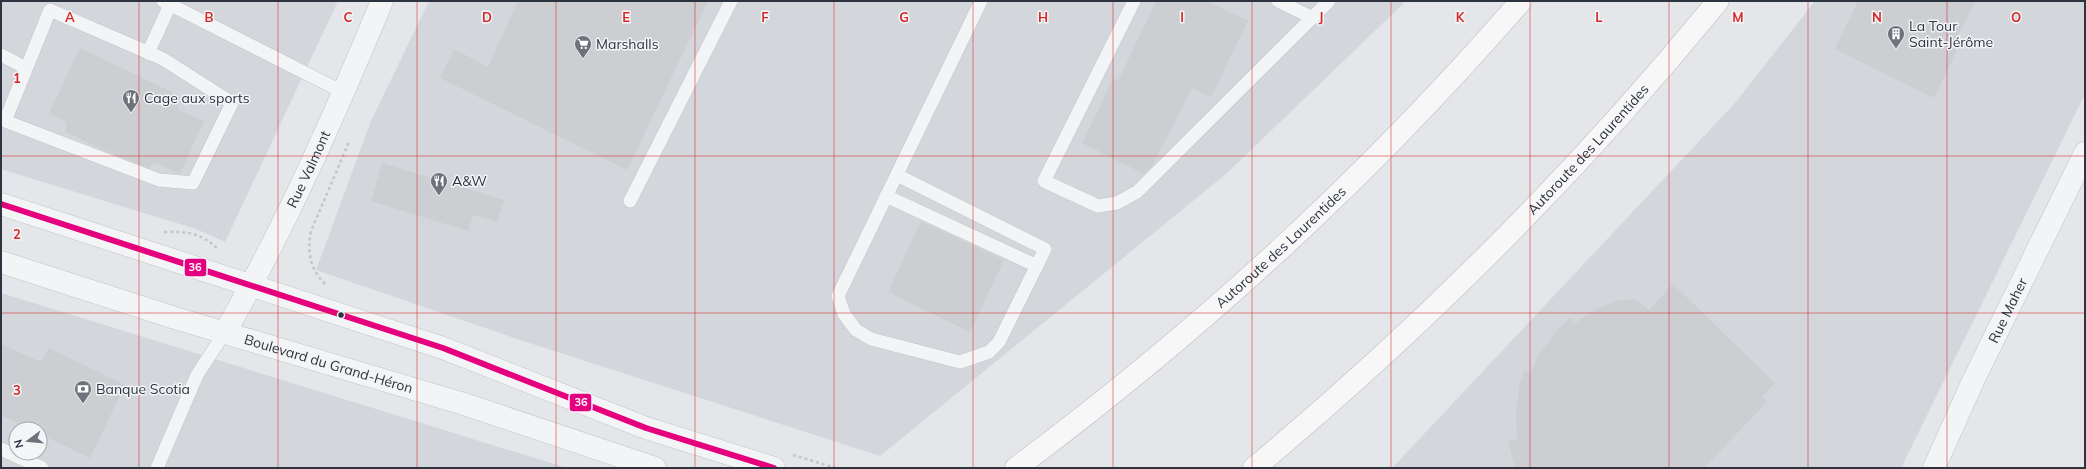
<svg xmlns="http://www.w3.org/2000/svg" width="2086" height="469" viewBox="0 0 2086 469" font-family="Mulish,sans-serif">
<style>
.built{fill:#d3d6db;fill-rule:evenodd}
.building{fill:#cdced1}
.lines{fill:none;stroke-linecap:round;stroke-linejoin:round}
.service-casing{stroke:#c3c4c7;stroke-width:14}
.minor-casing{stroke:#c3c4c7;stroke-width:23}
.tertiary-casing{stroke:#c3c4c7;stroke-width:23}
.motorway-casing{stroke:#b7b9bd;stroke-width:23}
.path{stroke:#c5c5c8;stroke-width:2.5;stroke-dasharray:3 3;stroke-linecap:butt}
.service{stroke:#f3f4f5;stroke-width:13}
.minor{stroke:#f3f4f5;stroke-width:22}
.tertiary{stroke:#f3f4f5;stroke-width:22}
.motorway{stroke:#f7f7f7;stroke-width:22}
.bus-1-casing{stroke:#f3f5f7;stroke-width:9}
.bus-1{stroke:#e5007d;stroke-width:6}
.grid{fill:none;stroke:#d62828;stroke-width:1;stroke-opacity:0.55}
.bus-dot{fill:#2d3440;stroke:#f3f5f7;stroke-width:1.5}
.labels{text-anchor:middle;stroke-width:3;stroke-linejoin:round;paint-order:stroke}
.poi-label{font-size:14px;fill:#2d3440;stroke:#f3f5f7;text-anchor:start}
.street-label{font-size:14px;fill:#2d3440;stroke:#f3f5f7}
.grid-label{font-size:13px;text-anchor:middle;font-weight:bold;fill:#d62828;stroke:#f3f5f7;stroke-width:3;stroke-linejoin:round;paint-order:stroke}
.line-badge{stroke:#f3f5f7;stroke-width:1.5}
.badge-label{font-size:11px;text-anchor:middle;font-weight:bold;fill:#fff}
</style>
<rect width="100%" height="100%" fill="#e4e6e9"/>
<g class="built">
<path d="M1,1H338L225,242L196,229L1,169Z"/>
<path d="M429,1H1406L1226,174L880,456L520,340L316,270L371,121Z"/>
<path d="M1815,1H2085V94L1901,468H1392L1735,103Z"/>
<path d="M1,293L30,302L567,468H1ZM16,429H40V453H16Z"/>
</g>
<g class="building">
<path d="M518,1H708L627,170L440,78L454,49L488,67Z"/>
<path d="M1156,1H1207L1248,21L1211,97L1192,88L1153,164L1144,174L1082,143L1113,79L1118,81Z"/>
<path d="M1858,1H1975L1952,48L1957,50L1934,98L1835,49Z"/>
<path d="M80,48L174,93L179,110L204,121L180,174L154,162L149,168L99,148L66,132V122L49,113Z"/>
<path d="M382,163L504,200L497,222L473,215L468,231L371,201Z"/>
<path d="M921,221L1004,260L970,332L888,292Z"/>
<path d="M1673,284L1775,383L1762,397L1767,402L1704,468H1515L1508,441L1517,440L1516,411L1520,383L1524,371L1531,373L1538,356L1559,328L1570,318L1575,323L1598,308L1620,300L1635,299L1649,310Z"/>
<path d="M1,344L41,362L49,348L125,385L90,458L40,434V429H30L1,415Z"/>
</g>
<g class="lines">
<defs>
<g id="service">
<path d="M163,1L343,92"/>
<path d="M1134,1L1044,181L1098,206L1117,203L1137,192L1329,1"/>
<path d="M1278,1L1313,18"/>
<path d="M50,10L163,59L232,103L193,183L159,180L5,121Z"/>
<path d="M148,53L170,5"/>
<path d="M1,55L26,68"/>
<path d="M897,175L1045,249L999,342L989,352L960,362L871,339L856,330L844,314L838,296L981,1"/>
<path d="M886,196L1037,266"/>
<path d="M630,201L731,1"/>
<path d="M1,449L42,468"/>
<path d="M157,468L197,375L225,332"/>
</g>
<g id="minor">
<path id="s1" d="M225,332C286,226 335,114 382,1"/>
<path id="s2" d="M1934,468L1973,381L2085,153"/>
</g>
<g id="tertiary">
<path d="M1,204L443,348L646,428L774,468"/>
<path id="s3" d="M1,262L175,318L464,404L655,468"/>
</g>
<g id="motorway">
<path id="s4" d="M1016,468C1200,331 1371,174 1521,1"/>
<path id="s5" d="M1254,468C1423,327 1579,171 1718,1"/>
</g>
</defs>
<use href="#service" class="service-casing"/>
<use href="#minor" class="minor-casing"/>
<use href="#tertiary" class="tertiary-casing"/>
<use href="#motorway" class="motorway-casing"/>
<g class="path">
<path d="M164,232C187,231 201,233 218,249"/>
<path d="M325,284C310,269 307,252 311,231L349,142"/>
<path d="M793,455L836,468"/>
</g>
<use href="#service" class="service"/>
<use href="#minor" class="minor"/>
<use href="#tertiary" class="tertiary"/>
<use href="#motorway" class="motorway"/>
<defs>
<path id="bus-1" d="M1,204L443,348L646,428L774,468"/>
</defs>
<use href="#bus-1" class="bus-1-casing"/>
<use href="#bus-1" class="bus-1"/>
</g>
<path class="grid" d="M139,1V468M278,1V468M417,1V468M556,1V468M695,1V468M834,1V468M973,1V468M1113,1V468M1252,1V468M1391,1V468M1530,1V468M1669,1V468M1808,1V468M1947,1V468M1,156H2085M1,313H2085"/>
<defs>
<symbol id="building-pin" viewBox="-11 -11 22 30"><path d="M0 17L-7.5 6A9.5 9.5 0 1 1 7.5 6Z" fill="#6d727b" stroke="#f3f5f7"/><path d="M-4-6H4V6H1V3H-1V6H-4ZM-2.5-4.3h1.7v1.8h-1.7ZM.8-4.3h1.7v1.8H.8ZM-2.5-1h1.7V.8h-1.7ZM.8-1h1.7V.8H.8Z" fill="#fff"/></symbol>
<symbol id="supermarket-pin" viewBox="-11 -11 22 30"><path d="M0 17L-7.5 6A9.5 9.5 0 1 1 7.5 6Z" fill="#6d727b" stroke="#f3f5f7"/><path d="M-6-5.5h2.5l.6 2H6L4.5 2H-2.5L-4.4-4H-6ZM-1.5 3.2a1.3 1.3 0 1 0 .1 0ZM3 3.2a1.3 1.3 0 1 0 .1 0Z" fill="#fff"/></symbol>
<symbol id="restaurant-pin" viewBox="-11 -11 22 30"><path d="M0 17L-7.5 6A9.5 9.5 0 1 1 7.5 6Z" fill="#6d727b" stroke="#f3f5f7"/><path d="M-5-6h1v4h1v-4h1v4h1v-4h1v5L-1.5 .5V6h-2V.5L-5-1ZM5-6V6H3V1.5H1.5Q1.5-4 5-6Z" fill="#fff"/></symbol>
<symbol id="bank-pin" viewBox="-11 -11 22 30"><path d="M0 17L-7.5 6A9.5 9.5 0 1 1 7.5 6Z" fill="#6d727b" stroke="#f3f5f7"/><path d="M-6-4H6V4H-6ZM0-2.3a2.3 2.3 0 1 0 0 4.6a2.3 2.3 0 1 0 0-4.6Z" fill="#fff"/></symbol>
</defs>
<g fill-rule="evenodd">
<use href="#building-pin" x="1886" y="24" width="20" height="27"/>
<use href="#supermarket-pin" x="573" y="34" width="20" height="27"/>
<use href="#restaurant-pin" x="121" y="88" width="20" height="27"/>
<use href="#restaurant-pin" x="429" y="171" width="20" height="27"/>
<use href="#bank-pin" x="73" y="379" width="20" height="27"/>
</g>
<circle class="bus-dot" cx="341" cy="315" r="3.5"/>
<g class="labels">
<g class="poi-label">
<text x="1909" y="31">La Tour<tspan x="1909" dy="16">Saint-Jérôme</tspan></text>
<text x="596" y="49">Marshalls</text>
<text x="144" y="103">Cage aux sports</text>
<text x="452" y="186">A&amp;W</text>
<text x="96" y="394">Banque Scotia</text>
</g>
<g class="street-label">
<text dy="5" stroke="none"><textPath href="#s5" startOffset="462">Autoroute des Laurentides</textPath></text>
<text dy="5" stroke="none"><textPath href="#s1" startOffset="183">Rue Valmont</textPath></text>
<text dy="5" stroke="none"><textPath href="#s4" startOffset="345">Autoroute des Laurentides</textPath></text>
<text dy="5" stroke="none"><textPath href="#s2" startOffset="174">Rue Maher</textPath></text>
<text dy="5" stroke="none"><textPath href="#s3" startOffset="343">Boulevard du Grand-Héron</textPath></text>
</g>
</g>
<g class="grid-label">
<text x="70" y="22">A</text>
<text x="209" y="22">B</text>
<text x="348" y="22">C</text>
<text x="487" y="22">D</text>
<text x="626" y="22">E</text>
<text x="765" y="22">F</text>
<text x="904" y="22">G</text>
<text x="1043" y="22">H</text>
<text x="1182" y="22">I</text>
<text x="1321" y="22">J</text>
<text x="1460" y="22">K</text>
<text x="1599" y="22">L</text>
<text x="1738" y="22">M</text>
<text x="1877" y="22">N</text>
<text x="2016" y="22">O</text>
<text x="17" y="83">1</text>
<text x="17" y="239">2</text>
<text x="17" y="395">3</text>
</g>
<g class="line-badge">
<rect x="184" y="258" width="23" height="19" rx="4" fill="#e5007d"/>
<rect x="569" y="393" width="23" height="19" rx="4" fill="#e5007d"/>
</g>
<g class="badge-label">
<text x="195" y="271">36</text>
<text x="581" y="406">36</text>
</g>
<rect width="2086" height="469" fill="none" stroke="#2d3440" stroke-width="4"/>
<g transform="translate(28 441) rotate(254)"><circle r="19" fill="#f3f5f7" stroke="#a4a8ae"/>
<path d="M0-3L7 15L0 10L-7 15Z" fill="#6d727b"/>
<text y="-6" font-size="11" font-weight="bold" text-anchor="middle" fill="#2d3440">N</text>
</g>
</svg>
